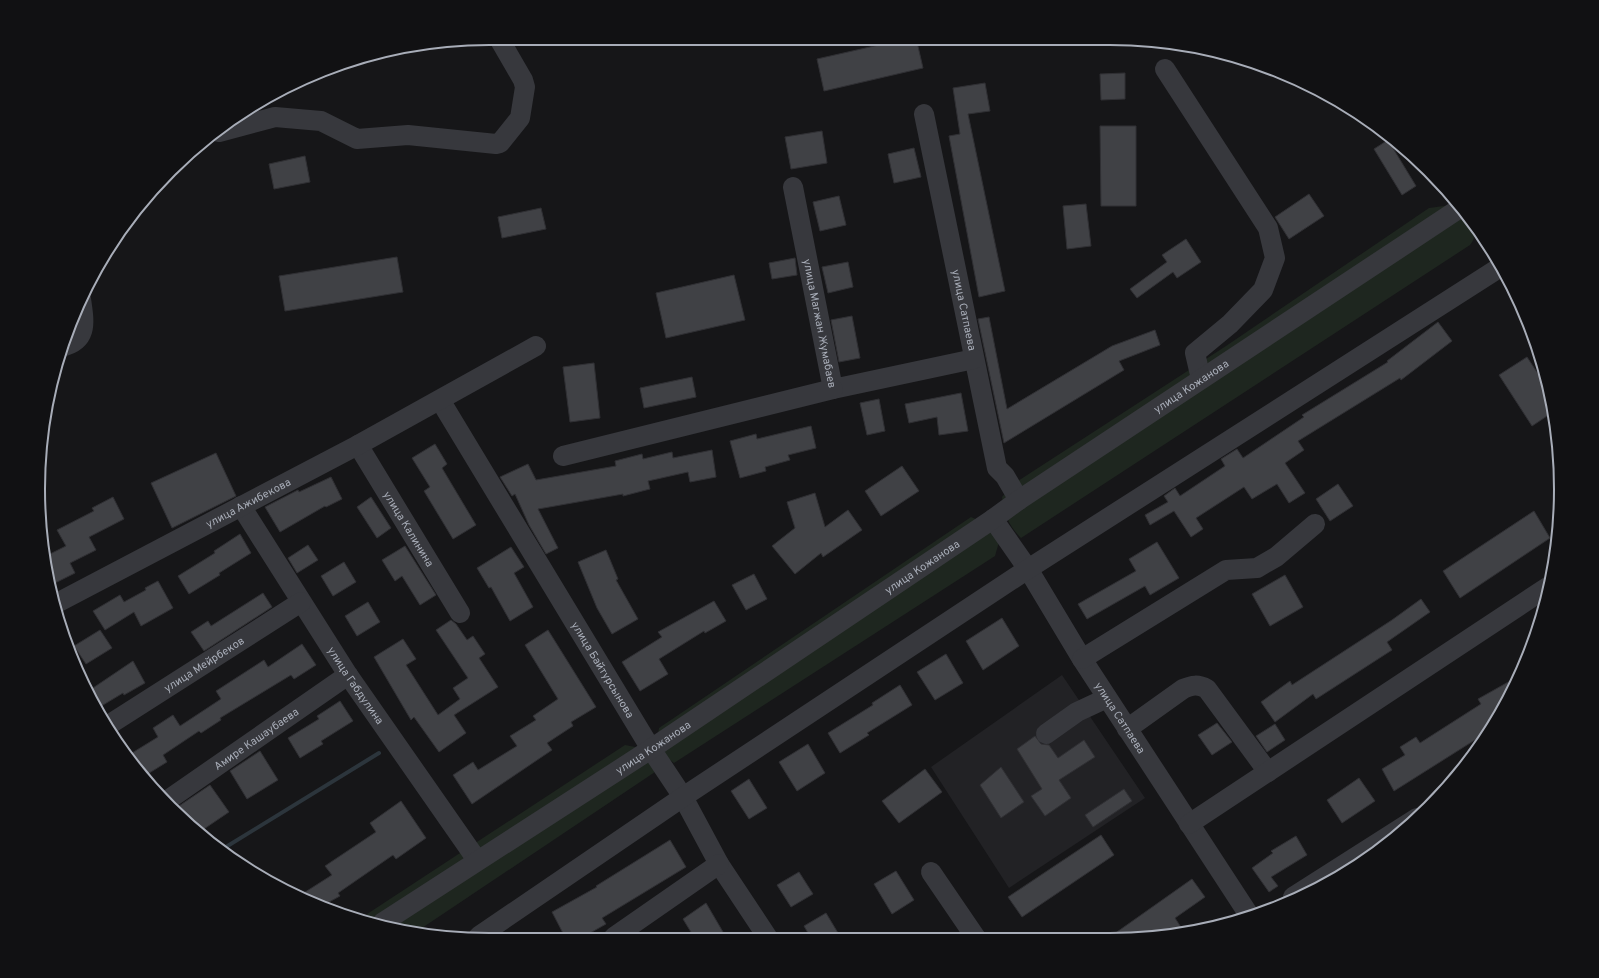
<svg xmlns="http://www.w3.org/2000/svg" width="1599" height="978" viewBox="0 0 1599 978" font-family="Overpass,sans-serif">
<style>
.built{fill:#222225}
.green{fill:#1e261f}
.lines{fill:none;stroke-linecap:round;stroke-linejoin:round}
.stream{stroke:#2c353c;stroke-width:4}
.building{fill:#404145;stroke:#303034}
.minor{stroke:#37383d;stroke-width:20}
.labels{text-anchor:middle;stroke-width:3.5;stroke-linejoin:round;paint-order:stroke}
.street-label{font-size:11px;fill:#a8adb8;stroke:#111113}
.rim{fill:none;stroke:#a8adb8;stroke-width:2}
</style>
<rect width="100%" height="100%" fill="#161618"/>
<path class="built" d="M1062,675L1145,798L1009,888L931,767Z"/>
<g class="green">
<path d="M1444,206L1460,208C1471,219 1481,231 1470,245L1021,538C1009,526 1004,514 1002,497L1015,483L1226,346L1429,208Z"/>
<path d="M971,517L980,521L999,542L995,556L674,763C659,752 655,747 659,728Z"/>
<path d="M625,745L640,748L655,772L416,932L361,918Z"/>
</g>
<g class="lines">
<path class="stream" d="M221,850L379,753"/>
</g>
<g class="building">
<path d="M892,42H917L923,68L824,91L817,59Z"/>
<path d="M1125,73V99L1101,100L1100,74Z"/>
<path d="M985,83L990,111L968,114L1005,291L979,297L949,136L960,134L953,88Z"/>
<path d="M1100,126H1136V206H1101Z"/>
<path d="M822,131L827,163L791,169L785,137Z"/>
<path d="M1388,140L1416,186L1402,195L1374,149Z"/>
<path d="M914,148L921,177L894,183L888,154Z"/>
<path d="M305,156L310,182L274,189L269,164Z"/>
<path d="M1309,194L1324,216L1289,239L1275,217Z"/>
<path d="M839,196L846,225L820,231L813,202Z"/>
<path d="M1086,204L1091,246L1067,249L1063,206Z"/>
<path d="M541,208L546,229L502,238L498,217Z"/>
<path d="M1186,239L1201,262L1177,278L1173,272L1137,298L1130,289L1167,262L1162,255Z"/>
<path d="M397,257L403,292L285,311L279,276Z"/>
<path d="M795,258L797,275L772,279L769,263Z"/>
<path d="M848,262L853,287L828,293L822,267Z"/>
<path d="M734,275L745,320L666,338L656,293Z"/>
<path d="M852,316L860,358L839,362L831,320Z"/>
<path d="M989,317L1007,409L1112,346L1155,330L1160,345L1119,361L1124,370L1004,443L978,319Z"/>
<path d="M1438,322L1452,341L1401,380L1400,378L1298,441L1304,450L1285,463L1305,493L1289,503L1277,484L1252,499L1244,487L1196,518L1203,529L1191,537L1174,511L1150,525L1145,515L1168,502L1164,496L1175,488L1180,496L1225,466L1221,459L1237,449L1243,458L1304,417L1302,415L1388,362L1387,361Z"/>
<path d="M1527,357L1548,389L1553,412L1532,426L1499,375Z"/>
<path d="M594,363L600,418L570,422L563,367Z"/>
<path d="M692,377L696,397L644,408L640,388Z"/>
<path d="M961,393L968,431L939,435L937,417L909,423L905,404Z"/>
<path d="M879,399L885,431L867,435L860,403Z"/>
<path d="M811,426L816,448L788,455L790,460L765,467L766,471L740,478L730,441L756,434L757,439Z"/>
<path d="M435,444L447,464L442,468L476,525L453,539L424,491L430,487L412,458Z"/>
<path d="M712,450L716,477L690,482L688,472L648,481L650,489L623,496V494L538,509L558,548L546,554L529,525L515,494L512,496L500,477L528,464L536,480L616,466L615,461L642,454L643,459L672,452L673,458Z"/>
<path d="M216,453L236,496L172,528L151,483Z"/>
<path d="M902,466L919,491L881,516L865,491Z"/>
<path d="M331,477L342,499L326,507L325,506L280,532L265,507L298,490L299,492Z"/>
<path d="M1338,484L1353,506L1330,521L1316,499Z"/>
<path d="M815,493L825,527L848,510L862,530L823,557L821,553L795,574L772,546L795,528L787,502Z"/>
<path d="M113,497L124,519L89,537L96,550L70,563L75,573L51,585L44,557L66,546L57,530L94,511L92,508Z"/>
<path d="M371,497L391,528L377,538L357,507Z"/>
<path d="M1534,511L1550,538L1460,598L1443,571Z"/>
<path d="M240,534L251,553L219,573L220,575L189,594L178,576L215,553L214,551Z"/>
<path d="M1157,542L1179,578L1150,595L1145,586L1087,619L1078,604L1136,571L1129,559Z"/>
<path d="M308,545L318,560L297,573L288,558Z"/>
<path d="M405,546L436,595L420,605L402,576L395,581L382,560Z"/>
<path d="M511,547L524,567L514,573L533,607L510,621L491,587L489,588L477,568Z"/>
<path d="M606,550L618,579L616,580L638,619L612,634L597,608L578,562Z"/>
<path d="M344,562L356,582L333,596L321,576Z"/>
<path d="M754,574L767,599L746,610L732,585Z"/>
<path d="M1285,575L1303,607L1270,626L1252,594Z"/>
<path d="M158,581L173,608L141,626L134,612L105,630L93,611L120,595L124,602L146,590L145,588Z"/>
<path d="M263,593L272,607L204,651L191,632L208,621L211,626Z"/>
<path d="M1421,599L1430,612L1387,642L1392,650L1316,699L1313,694L1275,722L1261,702L1290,681L1292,685L1392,620Z"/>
<path d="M714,601L726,621L705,633L704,631L659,659L668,674L640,691L622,662L662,637L658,632Z"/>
<path d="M368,602L380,622L357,636L345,616Z"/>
<path d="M1002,618L1019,646L983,670L966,641Z"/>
<path d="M451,620L456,624L467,640L473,636L485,654L479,658L498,687L454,715L466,733L439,752L414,717L411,720L374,657L403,639L416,659L406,665L438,715L460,699L453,688L468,678L436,630Z"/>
<path d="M100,630L112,648L86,664L74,646Z"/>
<path d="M548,630L596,707L571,722L573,726L547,743L552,750L472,804L453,775L473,762L478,770L517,746L510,736L536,720L533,716L558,699L525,645Z"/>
<path d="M302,644L316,665L294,679L291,675L220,718L221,720L201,733L199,731L163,755L167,762L146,775L132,753L158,737L153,728L173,715L180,726L221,699L216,691L264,660L268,667Z"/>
<path d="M946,654L963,683L935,700L917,672Z"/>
<path d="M133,661L145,683L124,695L123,693L98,708L90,690Z"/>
<path d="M1519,676L1515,688L1493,723L1483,728L1486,733L1394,791L1382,769L1405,755L1400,747L1416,737L1420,743L1481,704L1478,699Z"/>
<path d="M900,685L912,705L867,733L869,735L840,753L828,733L873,705L872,703Z"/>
<path d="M340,701L353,721L321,741L323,744L300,758L288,738L319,719L317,716Z"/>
<path d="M1217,723L1232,742L1212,755L1198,735Z"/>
<path d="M1275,724L1285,740L1267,752L1256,736Z"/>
<path d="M1035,736L1041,744L1049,745L1058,758L1084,740L1095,757L1059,780L1071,798L1045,816L1031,796L1042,789L1017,749Z"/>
<path d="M808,744L825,773L797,791L779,762Z"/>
<path d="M260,751L278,780L247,799L230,771Z"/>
<path d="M1001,767L1024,802L1001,818L980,785Z"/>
<path d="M925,769L942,792L899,823L882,801Z"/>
<path d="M1359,778L1375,801L1342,823L1327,800Z"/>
<path d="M749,779L767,808L749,819L731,791Z"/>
<path d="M210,785L229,812L198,833L173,810Z"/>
<path d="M1124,789L1132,801L1093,827L1085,815Z"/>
<path d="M401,801L426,838L396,859L393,855L338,893L340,896L320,907L299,896L332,875L325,866L376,832L370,823Z"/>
<path d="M1101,835L1114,855L1022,917L1008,897Z"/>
<path d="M1296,836L1307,855L1271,877L1278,886L1269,892L1252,868L1273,853L1271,851Z"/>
<path d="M670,840L686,867L602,918L606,924L583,937H565L552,912L597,887L596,886Z"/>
<path d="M896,871L914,900L892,914L874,884Z"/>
<path d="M799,872L813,894L791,907L777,885Z"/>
<path d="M1192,879L1205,897L1175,918L1184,932L1140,939H1107Z"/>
<path d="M706,903L723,932L715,937H694L683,919Z"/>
<path d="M826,913L841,938H811L804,926Z"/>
</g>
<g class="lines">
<g class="minor">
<path d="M1165,69L1268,228L1275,258L1263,290L1230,324L1195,353L1201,379"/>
<path id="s1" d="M924,114L997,468L1005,476L1019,500"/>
<path d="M214,131L219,132L275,117L321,121L357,139L408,135L496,144L500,143L520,118L525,87L523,80L501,42"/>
<path id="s2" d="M793,187L833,389L974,359"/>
<path d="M61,347C89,341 84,321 81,299"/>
<path id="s3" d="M440,400L651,749L683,797L719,864L768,938"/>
<path id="s4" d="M358,445L460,613"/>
<path d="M563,456L833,389"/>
<path id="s5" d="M241,506L348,675L477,860"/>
<path id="s6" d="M993,519L1028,569L1082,659L1249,915"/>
<path id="s7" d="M55,604L358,445L536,346"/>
<path d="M1082,659L1226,570L1257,568L1276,557L1315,524"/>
<path id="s8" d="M107,726L301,602"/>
<path d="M1127,729L1183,689C1192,685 1198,684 1207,689L1268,772"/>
<path d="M1046,734L1077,712L1107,698"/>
<path id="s9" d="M165,802L348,675"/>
<path d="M1189,824L1549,586"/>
<path d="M931,872L976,938"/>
<path d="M1293,897L1417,818"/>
<path id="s10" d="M382,923L651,749L993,519L1019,500L1460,208"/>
<path d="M479,936L683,797L1028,569L1502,266"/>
<path d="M614,937L719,864"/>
</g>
</g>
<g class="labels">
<g class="street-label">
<text dy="4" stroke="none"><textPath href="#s1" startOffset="200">улица Сатпаева</textPath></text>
<text dy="4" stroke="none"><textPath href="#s2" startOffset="139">улица Магжан Жумабаев</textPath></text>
<text dy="4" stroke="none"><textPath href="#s10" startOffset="971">улица Кожанова</textPath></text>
<text dy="4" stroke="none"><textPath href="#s7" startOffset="218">улица Ажибекова</textPath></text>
<text dy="4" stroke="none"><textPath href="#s4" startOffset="98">улица Калинина</textPath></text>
<text dy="4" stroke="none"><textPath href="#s10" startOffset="647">улица Кожанова</textPath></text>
<text dy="4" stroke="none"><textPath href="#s8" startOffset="115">улица Мейрбеков</textPath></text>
<text dy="4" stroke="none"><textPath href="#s3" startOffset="315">улица Байтурсынова</textPath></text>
<text dy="4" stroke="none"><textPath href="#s5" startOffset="213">улица Габдулина</textPath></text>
<text dy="4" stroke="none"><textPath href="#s6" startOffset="236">улица Сатпаева</textPath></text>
<text dy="4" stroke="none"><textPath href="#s9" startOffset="111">Амире Кашаубаева</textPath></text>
<text dy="4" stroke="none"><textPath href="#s10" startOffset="323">улица Кожанова</textPath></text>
</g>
</g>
<path d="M0 0H1599V978H0ZM489 45H1110A444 444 0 0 1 1554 489V489A444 444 0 0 1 1110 933H489A444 444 0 0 1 45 489V489A444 444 0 0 1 489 45Z" fill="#111113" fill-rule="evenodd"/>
<path class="rim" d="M489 45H1110A444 444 0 0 1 1554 489V489A444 444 0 0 1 1110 933H489A444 444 0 0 1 45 489V489A444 444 0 0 1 489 45Z"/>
</svg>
